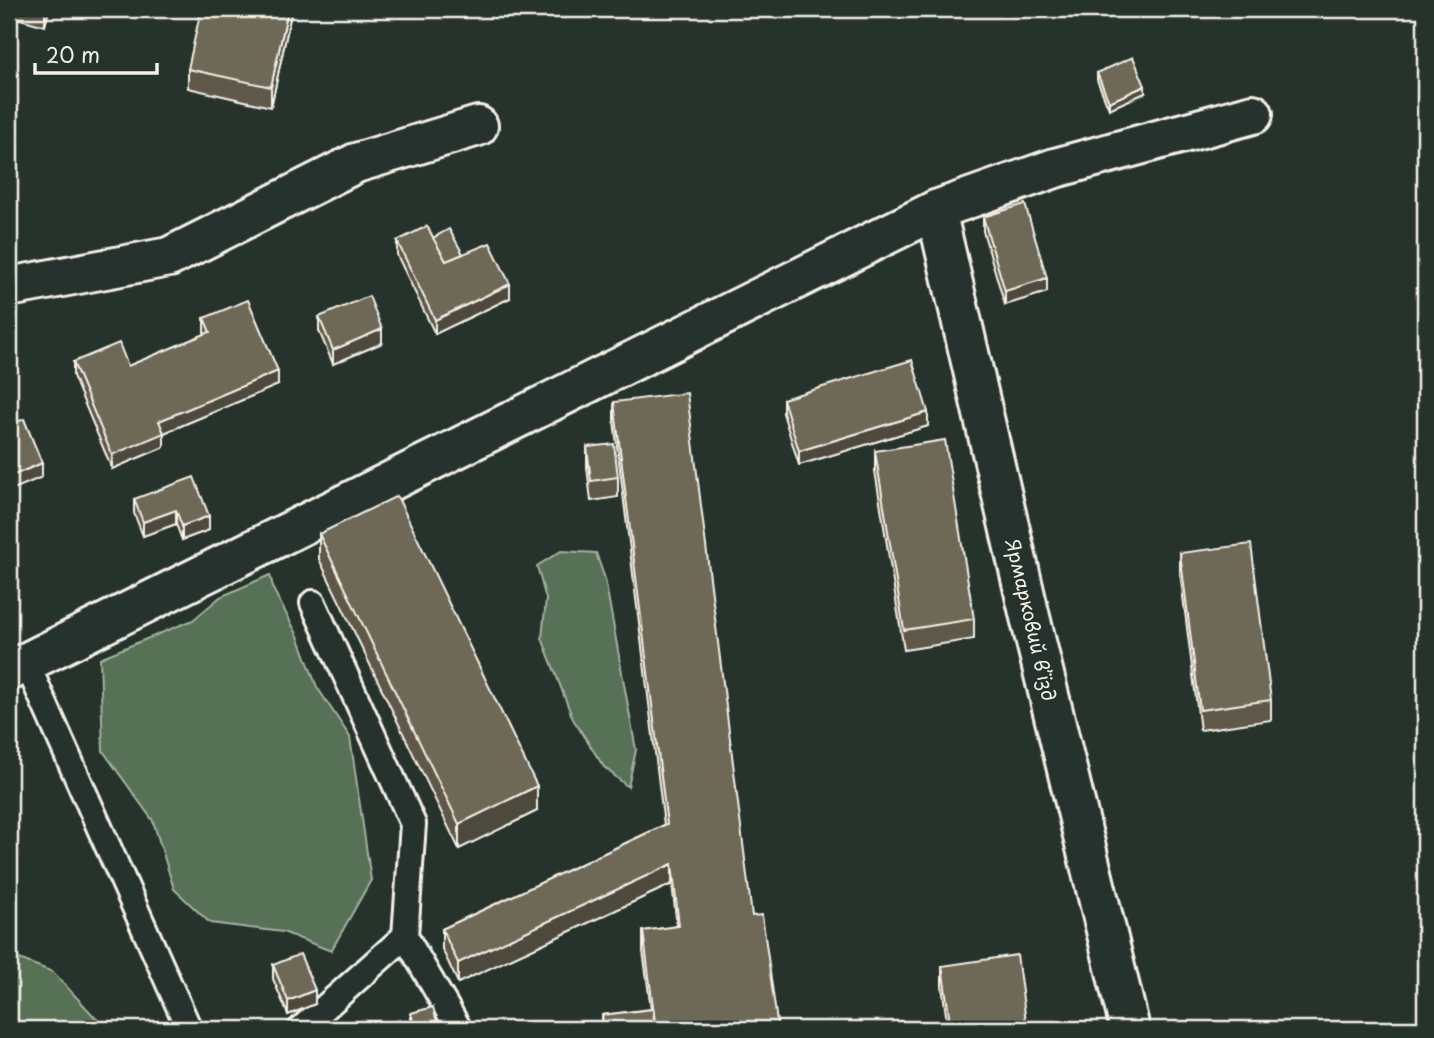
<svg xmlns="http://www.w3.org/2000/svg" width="1434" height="1038" viewBox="0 0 1434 1038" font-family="'Playpen Sans',sans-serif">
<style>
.green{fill:#577157;stroke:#a6b1a0;stroke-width:2}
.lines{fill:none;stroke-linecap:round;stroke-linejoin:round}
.lane-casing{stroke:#f4f1e8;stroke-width:30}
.street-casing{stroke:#f4f1e8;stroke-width:44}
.lane{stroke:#26332d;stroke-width:24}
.street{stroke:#26332d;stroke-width:38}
.wall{fill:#5f594a;stroke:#f4f1e8;stroke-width:2}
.shaded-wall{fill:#4d483c;stroke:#f4f1e8;stroke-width:2}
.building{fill:#6e6756;stroke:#f4f1e8;stroke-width:2}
.labels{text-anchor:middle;stroke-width:5;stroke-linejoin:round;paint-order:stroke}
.street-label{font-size:19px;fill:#f4f1e8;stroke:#26332d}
</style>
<rect width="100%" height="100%" fill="#26332d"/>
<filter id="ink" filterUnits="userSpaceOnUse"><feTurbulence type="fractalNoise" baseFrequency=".0143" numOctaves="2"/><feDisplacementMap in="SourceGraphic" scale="14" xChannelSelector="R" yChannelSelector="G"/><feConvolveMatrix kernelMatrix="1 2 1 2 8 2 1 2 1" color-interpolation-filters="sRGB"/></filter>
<g filter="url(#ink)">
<g class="green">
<path d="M561,551L596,553L605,579L636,750L628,787L604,767L573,719L542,638L546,599L537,566Z"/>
<path d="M270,575L274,591L298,636L317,687L350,737L371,880L331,951L283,932L210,923L174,889L153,821L103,751L100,658L193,620L220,597Z"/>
<path d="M9,955L53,972L106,1029H9Z"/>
</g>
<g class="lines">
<defs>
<g id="lane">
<path d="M313,603L413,824L405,936L459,1029"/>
<path d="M26,662L189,1029"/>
<path d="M301,1029L405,936"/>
</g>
<g id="street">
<path d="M936,210L1030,617L1130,1029"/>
<path d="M9,287L169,257L356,163L478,126"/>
<path d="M9,671L936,210L1055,168L1253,114"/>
</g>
</defs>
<use href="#lane" class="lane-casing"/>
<use href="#street" class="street-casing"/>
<use href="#lane" class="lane"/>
<use href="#street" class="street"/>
</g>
<g class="wall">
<path d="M9,9H49L45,26L9,16Z"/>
<path d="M292,9L271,107L188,88V69Z"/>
<path d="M518,9H540L537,16Z"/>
<path d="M1097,73L1145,93L1109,109L1097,80Z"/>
<path d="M1425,94V163L1419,115V95Z"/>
<path d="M983,217L1047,292L1005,305L983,231Z"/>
<path d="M433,238L463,254L510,298L435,334L397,255V241Z"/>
<path d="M319,317L382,343L333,364L319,331Z"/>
<path d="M204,318L278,385L164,433V447L112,469L73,376V362L128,366L205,334L204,332Z"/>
<path d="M783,399L928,426L799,465L783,413Z"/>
<path d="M614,402L752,916L778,1029H602V1015L651,1009L643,951V931L677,926L672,884L458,983L442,949V929L664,825L614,421Z"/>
<path d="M587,447L618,477V497L591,501L587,467Z"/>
<path d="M875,451L974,619V639L904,650L875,471Z"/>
<path d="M134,499L209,516V530L182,540L176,524L143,536L134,513Z"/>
<path d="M319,534L537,811L459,849L319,559Z"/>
<path d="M1180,553L1271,700V720L1200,730L1180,573Z"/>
<path d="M273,965L315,1004L288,1015L273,979Z"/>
<path d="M942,966L1027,1029H948L942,986Z"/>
<path d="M411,1013L439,1029H411Z"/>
</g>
<g class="shaded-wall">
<path d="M45,9H49L45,26Z"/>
<path d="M288,9H292L271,107V87Z"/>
<path d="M1145,86V93L1109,109V102Z"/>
<path d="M1047,278V292L1005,305V291Z"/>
<path d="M510,284V298L435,334V320Z"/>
<path d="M382,329V343L333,364V350Z"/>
<path d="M278,371V385L164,433V447L112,469V455L159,421Z"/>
<path d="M928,412V426L799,465V451Z"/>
<path d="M42,463V477L9,491V477Z"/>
<path d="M176,510V524L143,536V522Z"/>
<path d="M209,516V530L182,540V526Z"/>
<path d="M537,786V811L459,849V824Z"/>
<path d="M672,864V884L458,983V963Z"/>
<path d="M315,990V1004L288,1015V1001Z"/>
</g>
<g class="building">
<path d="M201,9H288L271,87L188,69Z"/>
<path d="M1133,57L1145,86L1109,102L1097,73Z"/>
<path d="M1425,94V143L1419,95Z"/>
<path d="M1025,204L1047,278L1005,291L983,217Z"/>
<path d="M427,226L446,261L490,243L510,284L435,320L397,241Z"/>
<path d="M449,229L463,254L446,261L433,238Z"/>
<path d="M369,296L382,329L333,350L319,317Z"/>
<path d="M248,300L278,371L159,421L164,433L112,455L73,362L119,343L128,366L210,332L204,318Z"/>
<path d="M912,360L928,412L799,451L783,399Z"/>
<path d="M687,393L752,916L762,915L778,1029H656L643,931L679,926L672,864L458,963L442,929L667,824L614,402Z"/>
<path d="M24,419L42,463L9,477V422L10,425Z"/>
<path d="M945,440L974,619L904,630L875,451Z"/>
<path d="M614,444L618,477L591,481L587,447Z"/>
<path d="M194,477L209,516L182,526L176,510L143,522L134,499Z"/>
<path d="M397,496L537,786L459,824L319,534Z"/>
<path d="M1251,544L1271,700L1200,710L1180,553Z"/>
<path d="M300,954L315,990L288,1001L273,965Z"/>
<path d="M1017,955L1027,1029H951L942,966Z"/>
<path d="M433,1007L439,1029H415L411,1013Z"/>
<path d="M653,1009L655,1029H604L602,1015Z"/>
<path d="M399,1020L403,1029H381V1028Z"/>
</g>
</g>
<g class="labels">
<g class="street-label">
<text transform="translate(1031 620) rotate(77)" y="7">Ярмарковий вʼїзд</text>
</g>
</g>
<rect width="1434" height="1038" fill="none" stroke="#26332d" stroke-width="35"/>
<rect x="18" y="18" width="1399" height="1003" fill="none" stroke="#f4f1e8" stroke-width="2.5" filter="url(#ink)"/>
<path d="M35 63v10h122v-10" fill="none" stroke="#f4f1e8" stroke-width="3.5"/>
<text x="46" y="63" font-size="21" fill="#f4f1e8" stroke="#26332d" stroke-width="5" paint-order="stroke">20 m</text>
</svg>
